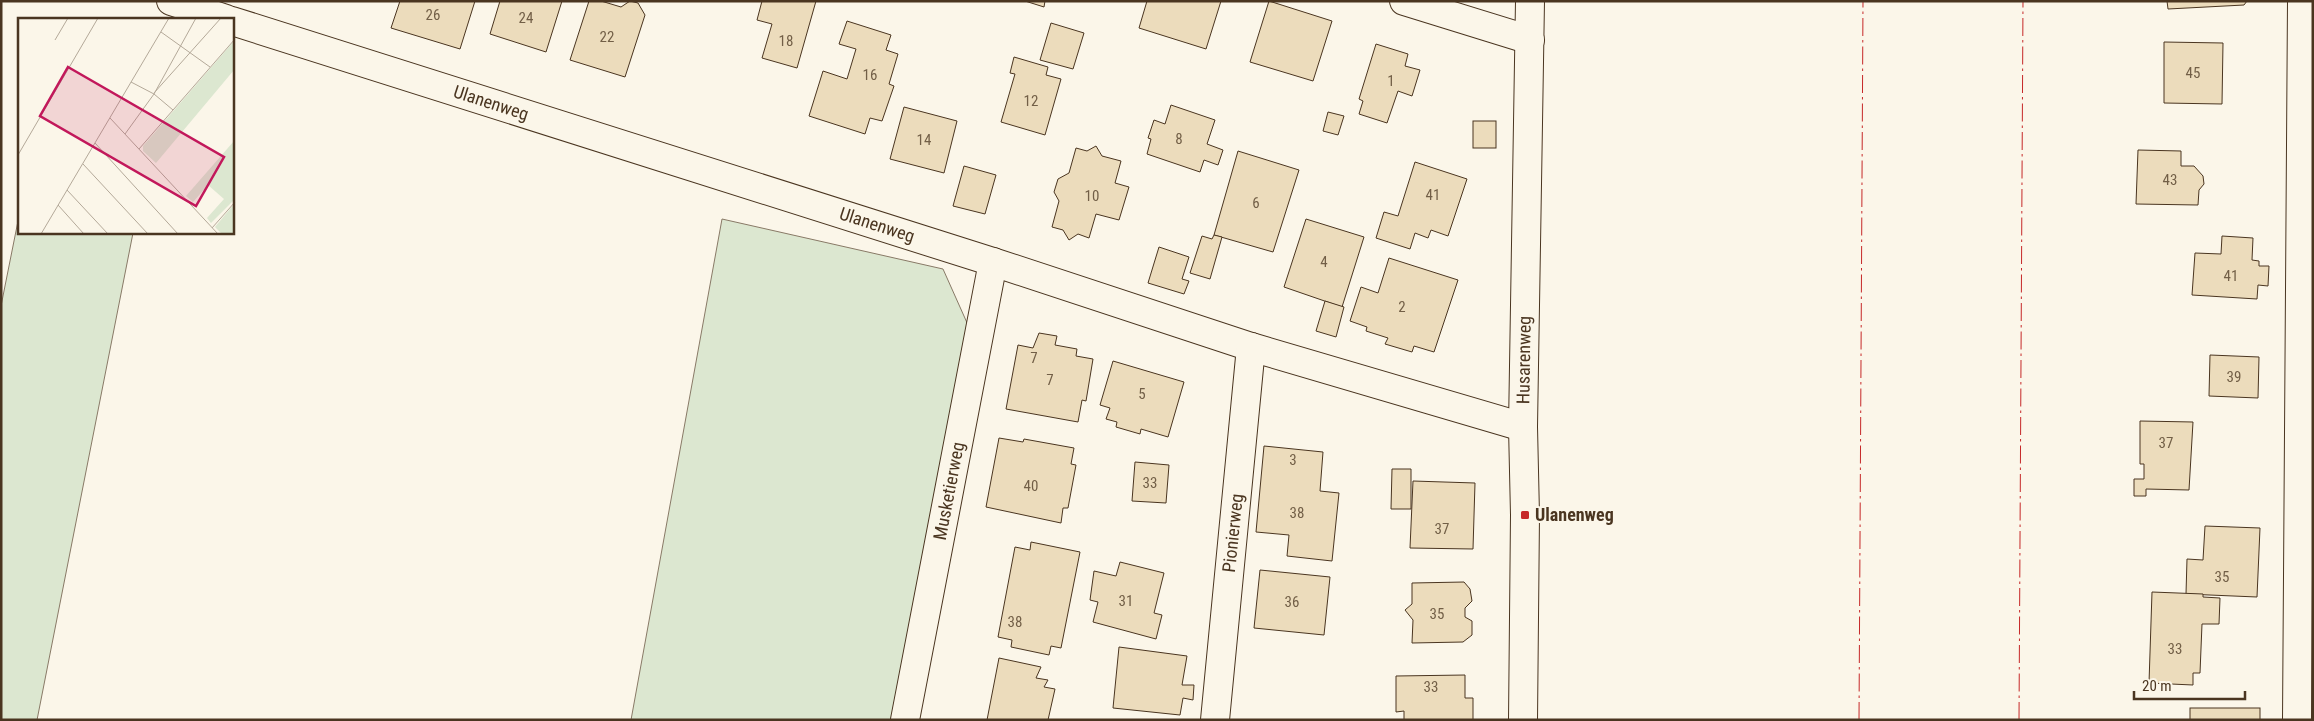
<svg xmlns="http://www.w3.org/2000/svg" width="2314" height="721" viewBox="0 0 2314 721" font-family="'Roboto Condensed',sans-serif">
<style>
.green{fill:#dce7d0;stroke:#887966}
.building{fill:#ecdcbc;stroke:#4a3520}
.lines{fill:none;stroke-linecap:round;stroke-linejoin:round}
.minor-casing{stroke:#4a3520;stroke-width:30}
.minor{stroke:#fbf6e9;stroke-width:28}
.power{stroke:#c62828;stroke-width:1;stroke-dasharray:18 4 2.5 4;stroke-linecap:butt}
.poi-dot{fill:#c62828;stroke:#fbf6e9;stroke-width:2}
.labels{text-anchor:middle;stroke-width:4;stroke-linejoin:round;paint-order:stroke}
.number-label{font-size:15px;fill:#725f47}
.street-label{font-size:18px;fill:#4a3520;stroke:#fbf6e9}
.poi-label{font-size:18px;font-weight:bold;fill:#4a3520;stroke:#fbf6e9;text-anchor:start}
.inset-road{fill:none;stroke:#b4a999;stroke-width:1}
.view{fill:#c2185b;fill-opacity:0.15;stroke:#c2185b;stroke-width:2.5}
.inset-edge{fill:none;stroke:#4a3520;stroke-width:2.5}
</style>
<rect width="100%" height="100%" fill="#fbf6e9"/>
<g class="green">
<path d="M19,216V232L133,233L37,720H1V306Z"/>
<path d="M722,219L943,269L968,325L893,720H631Z"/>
</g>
<g class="building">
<path d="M400,1H475L460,49L391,28Z"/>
<path d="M500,1H562L546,52L490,34Z"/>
<path d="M589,1H601L621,7L630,1L638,3L645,15L625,77L570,60Z"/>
<path d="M762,1H816L797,68L762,58L772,24L757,20Z"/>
<path d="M1025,1H1045L1044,7Z"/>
<path d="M1147,1H1221L1206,49L1139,28Z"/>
<path d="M1269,1L1332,21L1313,81L1250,62Z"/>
<path d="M2167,1H2247L2244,5L2168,9Z"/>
<path d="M847,21L891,35L886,50L898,54L889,84L894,86L882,121L870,118L865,134L809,116L823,71L847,79L856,49L839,44Z"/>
<path d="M1051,23L1084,33L1073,69L1040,60Z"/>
<path d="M2164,42L2223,43L2222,104L2164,103Z"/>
<path d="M1376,44L1408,54L1405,66L1420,70L1412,96L1398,91L1387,123L1359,114L1363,101L1359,99Z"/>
<path d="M1014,57L1048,67L1046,75L1061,79L1045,135L1001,122L1015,74L1010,73Z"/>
<path d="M1171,105L1215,120L1207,144L1223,150L1218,165L1204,160L1200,172L1147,154L1151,139L1148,138L1154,120L1165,124Z"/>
<path d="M904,107L957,121L944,173L890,159Z"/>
<path d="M1328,112L1344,116L1338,135L1323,131Z"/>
<rect x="1473" y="121" width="23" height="27"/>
<path d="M1096,146L1102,156L1121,161L1115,183L1129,187L1119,220L1096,214L1089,238L1078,234L1069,240L1063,230L1052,227L1059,201L1054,192L1058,179L1069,173L1076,148L1087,151Z"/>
<path d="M2138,150L2181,151V166H2194L2203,176L2204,184L2199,190L2198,205L2136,204Z"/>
<path d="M1238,151L1299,170L1273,252L1214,235Z"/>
<path d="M1415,162L1467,179L1448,236L1431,230L1428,238L1415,233L1410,249L1376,238L1384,212L1398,216Z"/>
<path d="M964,166L996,175L985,214L953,206Z"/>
<path d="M1306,219L1364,237L1342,307L1284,287Z"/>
<path d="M1214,235L1222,237L1210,279L1190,273L1202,236L1212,239Z"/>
<path d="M2222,236L2253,238L2252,260L2259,261V266H2269L2268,286L2258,285L2257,299L2192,295L2195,253L2221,254Z"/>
<path d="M1159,247L1189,257L1182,279L1189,281L1184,294L1148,283Z"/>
<path d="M1389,258L1458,280L1434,352L1414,346L1412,352L1385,344L1388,338L1366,331L1367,327L1350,321L1361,287L1378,293Z"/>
<path d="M1325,301L1344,307L1336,337L1316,331Z"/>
<path d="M1039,333L1057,336L1055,345L1077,349L1076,356L1093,359L1086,401L1082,400L1078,422L1006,409L1018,345L1033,348Z"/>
<path d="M2210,355L2259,357L2258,398L2209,396Z"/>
<path d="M1113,361L1184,382L1168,437L1141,429L1140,434L1116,427L1117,422L1106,419L1110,408L1100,405Z"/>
<path d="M2140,421L2193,422L2189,490L2146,489V496H2134V479H2144V464H2140Z"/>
<path d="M999,438L1023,442L1024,439L1074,448L1071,464L1076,465L1068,508H1063L1061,523L986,507Z"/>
<path d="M1264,446L1323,452L1320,491L1339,493L1332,561L1287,556L1289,535L1256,532Z"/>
<path d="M1135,462L1169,465L1166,503L1132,501Z"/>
<path d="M1392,469H1411V509H1391Z"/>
<path d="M1413,481L1475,483L1473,549L1410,548Z"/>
<path d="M2205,526L2260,528L2257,597L2186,594L2187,559L2203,560Z"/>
<path d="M1031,542L1080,552L1061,648L1051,646L1049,655L1011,647L1012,640L998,637L1015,547L1030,550Z"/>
<path d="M1120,562L1164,573L1154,613L1162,615L1156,639L1093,622L1098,602L1090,600L1094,571L1116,576Z"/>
<path d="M1260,570L1330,577L1324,635L1254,628Z"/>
<path d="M1464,582L1470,589L1472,601L1465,608V617L1472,621V635L1463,642L1412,643L1413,620L1405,610L1412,604V583Z"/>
<path d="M2152,592L2203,594V597L2220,598L2219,624H2202L2200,673H2193V685L2149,683Z"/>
<path d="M1119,647L1187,656L1182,685H1194L1193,700L1183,698L1180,715L1113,708Z"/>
<path d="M999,658L1041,667L1036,678L1048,680L1044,687L1055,689L1048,720H987Z"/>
<path d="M1465,675V698H1473V720H1404V711L1396,712V676Z"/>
<rect x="2190" y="708" width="70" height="12"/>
</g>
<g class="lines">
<defs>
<g id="minor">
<path d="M171,1L226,19"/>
<path d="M1404,1L1530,40"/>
<path d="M232,21L993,262L1251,347L1523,427"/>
<path d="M905,720L993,262"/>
<path d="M1215,720L1251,347"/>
<path d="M1523,720L1525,515L1523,427L1530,1"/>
<path d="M2297,720L2302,1"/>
</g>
</defs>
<use href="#minor" class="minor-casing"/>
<use href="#minor" class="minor"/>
<g class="power">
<path d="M1859,720L1863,1"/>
<path d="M2019,720L2023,1"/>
</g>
</g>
<rect class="poi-dot" x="1520" y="510" width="10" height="10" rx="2.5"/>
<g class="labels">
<g class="number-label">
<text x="433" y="20">26</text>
<text x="526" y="23">24</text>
<text x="607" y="42">22</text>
<text x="786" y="46">18</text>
<text x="2193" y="78">45</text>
<text x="870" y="80">16</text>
<text x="1391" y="86">1</text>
<text x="1031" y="106">12</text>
<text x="1179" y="144">8</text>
<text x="924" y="145">14</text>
<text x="2170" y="185">43</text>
<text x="1433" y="200">41</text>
<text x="1092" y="201">10</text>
<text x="1256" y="208">6</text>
<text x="1324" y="267">4</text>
<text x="2231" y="281">41</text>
<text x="1402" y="312">2</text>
<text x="1034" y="363">7</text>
<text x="2234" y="382">39</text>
<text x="1050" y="385">7</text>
<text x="1142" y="399">5</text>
<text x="2166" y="448">37</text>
<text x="1293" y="465">3</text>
<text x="1150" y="488">33</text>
<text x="1031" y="491">40</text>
<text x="1297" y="518">38</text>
<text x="1442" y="534">37</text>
<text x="2222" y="582">35</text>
<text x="1126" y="606">31</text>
<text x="1292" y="607">36</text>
<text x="1437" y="619">35</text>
<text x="1015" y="627">38</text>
<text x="2175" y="654">33</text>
<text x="1431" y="692">33</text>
</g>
<g class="street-label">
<text transform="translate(491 103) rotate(18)" y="6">Ulanenweg</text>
<text transform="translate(877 225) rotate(18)" y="6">Ulanenweg</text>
<text transform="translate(1524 360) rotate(-89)" y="6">Husarenweg</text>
<text transform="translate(949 491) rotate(-79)" y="6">Musketierweg</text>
<text transform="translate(1233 533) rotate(-84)" y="6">Pionierweg</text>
</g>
<g class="poi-label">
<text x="1535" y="521">Ulanenweg</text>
</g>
</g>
<g transform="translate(18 18)">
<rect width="216" height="216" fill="#fbf6e9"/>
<path d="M216,23V52L138,145L125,133V128ZM216,123V182L193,205L189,200L206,181L190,167L175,184L168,178ZM216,186V216H204L197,209Z" fill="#dce7d0"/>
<path class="inset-road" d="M143,14L192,49M37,22L50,0M113,64L136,76L155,92M136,75L203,0M92,100L200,216M107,116L136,76L178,0M77,125L160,216M121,131L217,21M0,137L80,0M65,146L130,216M49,172L90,216M40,187L66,216M194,210L217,184M23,216L151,0"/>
<path class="view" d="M50,49L206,139L178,188L22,98Z"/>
<rect width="216" height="216" class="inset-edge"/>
</g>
<rect width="2314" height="721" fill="none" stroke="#4a3520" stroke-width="5"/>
<path d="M2134 691v8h111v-8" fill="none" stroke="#4a3520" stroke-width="2.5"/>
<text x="2142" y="691" font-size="15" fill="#4a3520" stroke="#fbf6e9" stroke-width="4" paint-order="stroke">20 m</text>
</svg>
